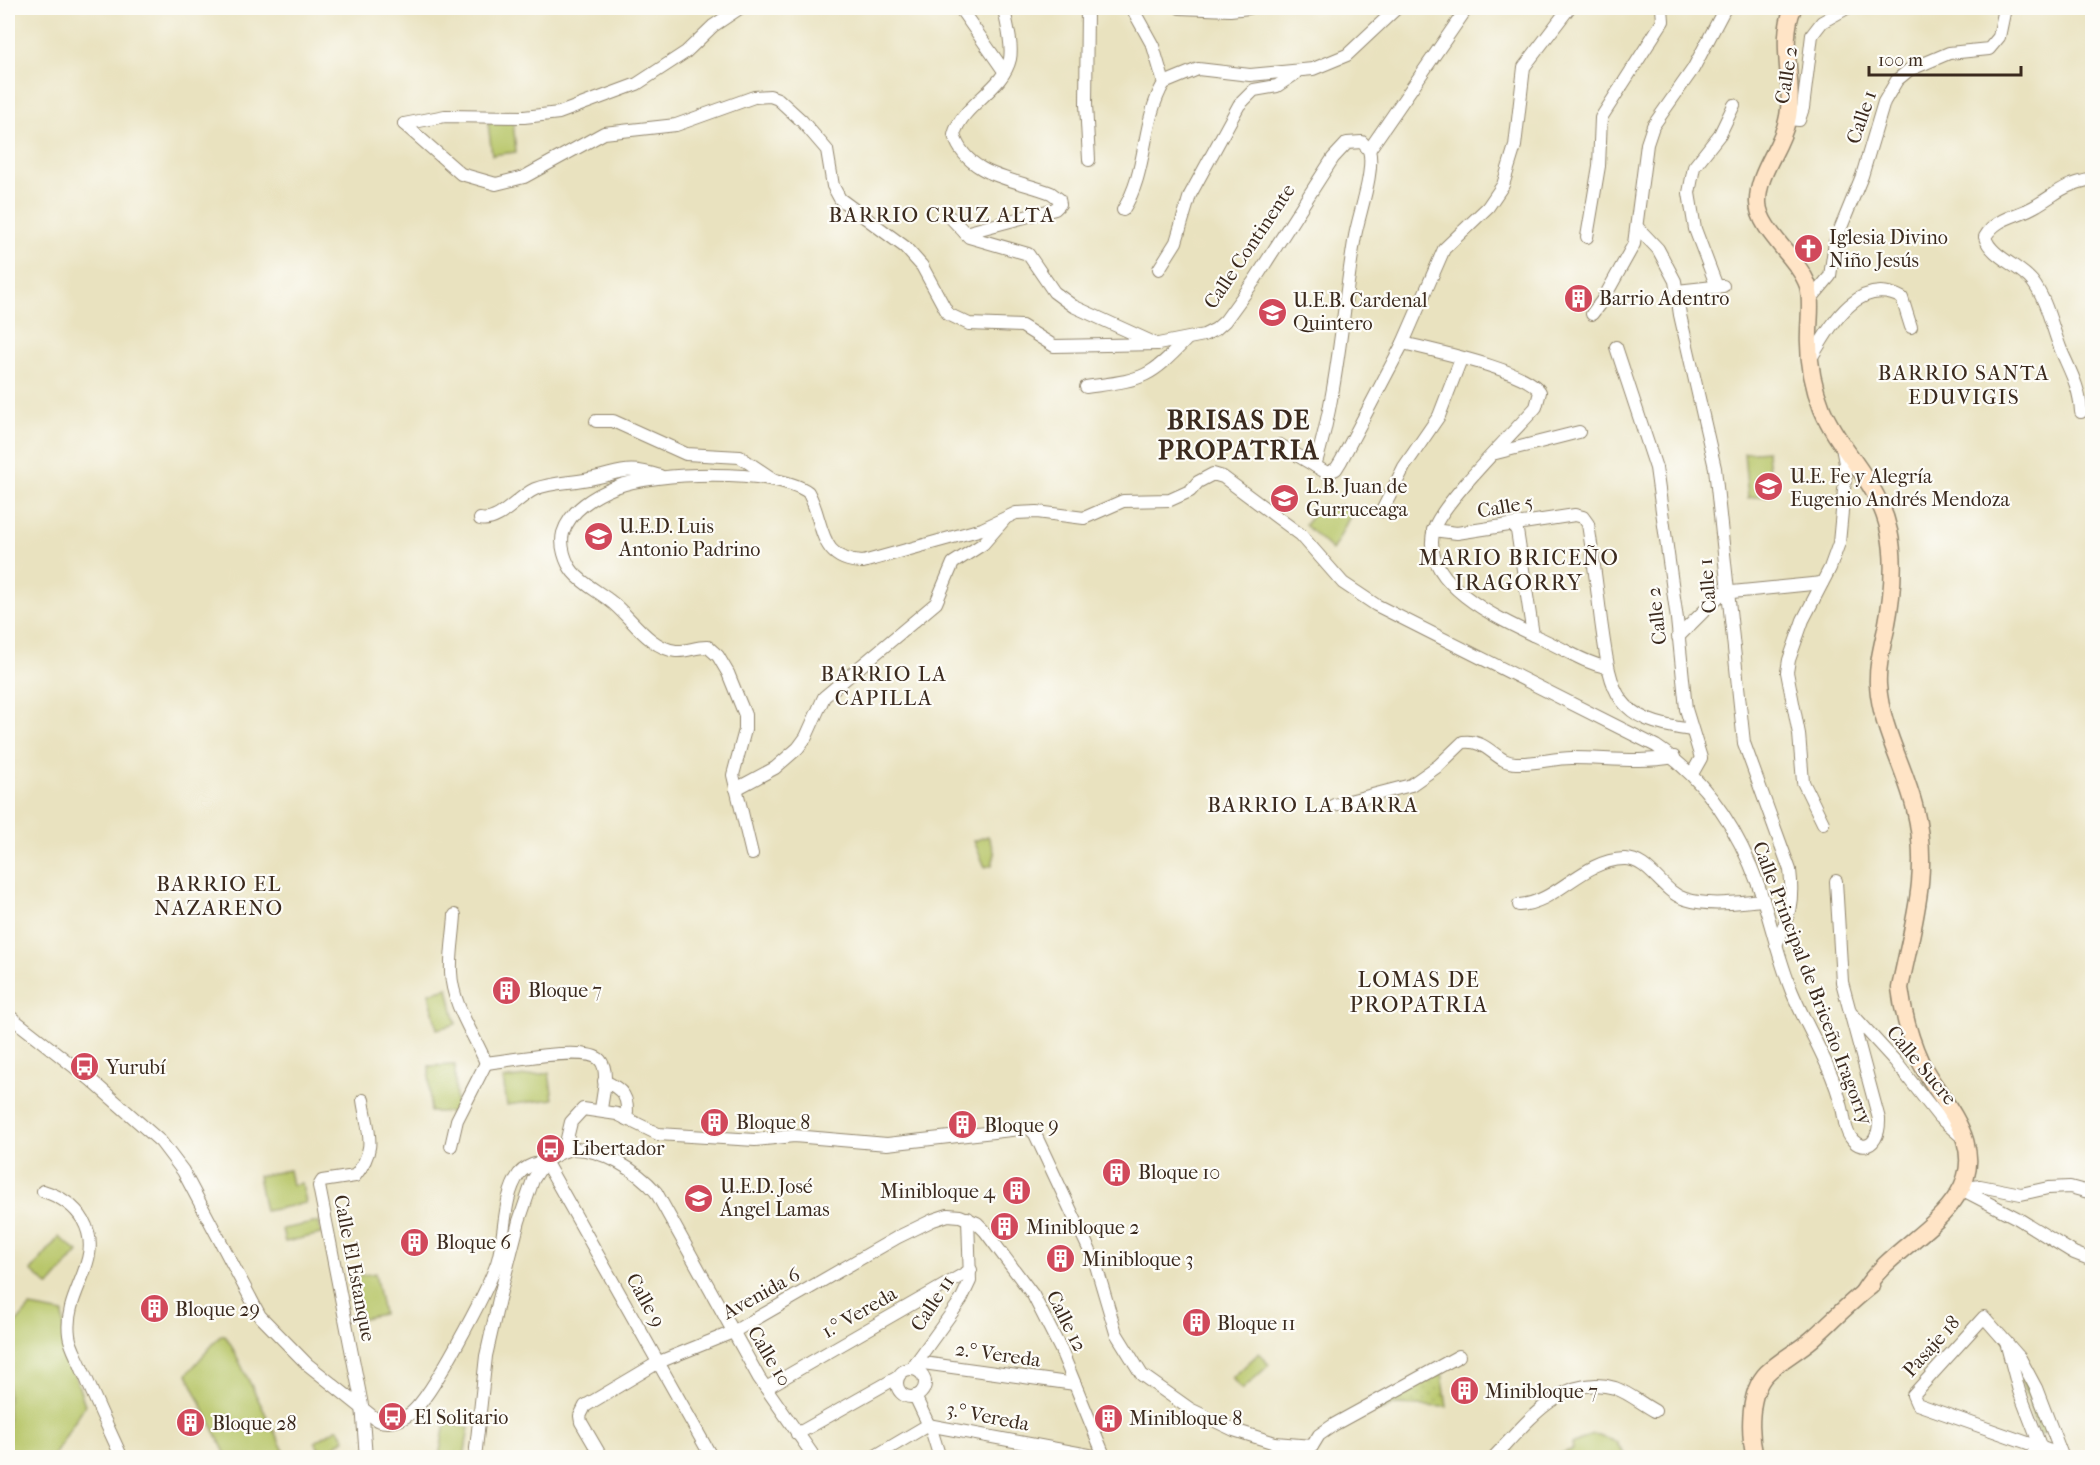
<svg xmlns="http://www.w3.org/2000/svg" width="2100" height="1465" viewBox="0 0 2100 1465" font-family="'IM FELL French Canon',serif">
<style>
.park{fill:url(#park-dots);stroke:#7a7844;stroke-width:1.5}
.garden{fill:#b8c669;stroke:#7a7844;stroke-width:1.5}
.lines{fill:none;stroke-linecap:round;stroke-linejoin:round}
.street-casing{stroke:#92866e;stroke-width:14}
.secondary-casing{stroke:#92866e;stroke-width:19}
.street{stroke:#fff;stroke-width:12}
.secondary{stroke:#ffe4c6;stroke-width:16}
.labels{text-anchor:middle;stroke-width:4.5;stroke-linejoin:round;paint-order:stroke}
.street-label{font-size:20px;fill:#3b2a1e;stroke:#fdfcf7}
.poi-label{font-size:20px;fill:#3b2a1e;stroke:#fdfcf7;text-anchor:start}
.neighbourhood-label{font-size:21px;letter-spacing:1.5px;fill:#3b2a1e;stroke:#fdfcf7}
.quarter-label{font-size:22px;letter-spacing:1.5px;fill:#3b2a1e;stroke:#fdfcf7}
.district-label{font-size:26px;font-weight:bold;letter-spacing:1.5px;fill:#3b2a1e;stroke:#fdfcf7}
</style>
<defs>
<pattern id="park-dots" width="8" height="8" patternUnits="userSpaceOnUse" patternTransform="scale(1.5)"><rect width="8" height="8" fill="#b8c669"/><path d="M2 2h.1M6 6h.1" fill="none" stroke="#9faa5b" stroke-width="1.8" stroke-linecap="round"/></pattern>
</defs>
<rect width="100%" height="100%" fill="#fdfcf7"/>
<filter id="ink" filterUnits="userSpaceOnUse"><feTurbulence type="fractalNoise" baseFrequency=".0167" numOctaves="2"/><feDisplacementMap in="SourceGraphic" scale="12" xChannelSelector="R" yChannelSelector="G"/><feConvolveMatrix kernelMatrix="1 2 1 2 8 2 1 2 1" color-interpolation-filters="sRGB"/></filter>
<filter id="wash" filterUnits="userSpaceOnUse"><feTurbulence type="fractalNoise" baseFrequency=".008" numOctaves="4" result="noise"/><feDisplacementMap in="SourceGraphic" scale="24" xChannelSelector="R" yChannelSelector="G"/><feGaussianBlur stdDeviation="1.35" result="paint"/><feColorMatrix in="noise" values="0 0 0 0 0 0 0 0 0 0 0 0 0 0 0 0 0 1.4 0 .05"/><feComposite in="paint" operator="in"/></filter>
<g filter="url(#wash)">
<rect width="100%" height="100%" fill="#e9e2bf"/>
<g class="park">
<path d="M2015,1358L2049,1430L2039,1435Z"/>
<path d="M1442,1372L1447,1407L1393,1405L1383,1410H1367Z"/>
</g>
<g class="garden">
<path d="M513,120L516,152L492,155L488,123Z"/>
<path d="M1767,451L1771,495L1748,498L1744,453Z"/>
<path d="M1321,505L1331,509L1340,505L1352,513C1344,525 1341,538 1332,550L1305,525Z"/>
<path d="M988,836L995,854L992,865L985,867L974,841Z"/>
<path d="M448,988L456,1024L437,1029L429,993Z"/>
<path d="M455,1065L456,1112H430L429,1066Z"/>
<path d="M549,1073L553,1099L507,1105L503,1079Z"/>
<path d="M289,1170L292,1185L302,1183L306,1203L265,1211L258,1176Z"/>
<path d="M319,1222L321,1234L285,1242L282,1229Z"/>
<path d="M59,1237L78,1252L49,1286L31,1271Z"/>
<path d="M375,1273L383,1314L359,1319L352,1277Z"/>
<path d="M30,1307L63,1313L64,1343L85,1405L53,1457H8V1332Z"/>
<path d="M221,1335H225L230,1343L287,1457H227L187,1374Z"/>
<path d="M1259,1353L1269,1365L1242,1390L1232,1378Z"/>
<path d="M445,1423L469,1427L464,1457H439Z"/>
<path d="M338,1428L345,1439L322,1454L315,1442Z"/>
<path d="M1593,1434L1616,1442L1626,1457H1552L1573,1449L1572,1444Z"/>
</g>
</g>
<g filter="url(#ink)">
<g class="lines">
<defs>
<g id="street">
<path d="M960,8L1004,71"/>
<path d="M1087,8L1086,104L1089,160"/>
<path d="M1132,8L1153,46L1164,83"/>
<path d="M1180,8L1230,10L1249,8"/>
<path d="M1164,83L1198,69L1250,75L1313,69L1347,55L1397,8"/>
<path d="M1788,119L1799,120L1803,108L1812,35L1822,22L1847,8"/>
<path d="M404,124L461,174L496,184L524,177L604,133L676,125L754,97L770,96L778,99L802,121L827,150L833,186L840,199L905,247L922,266L948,314L969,324L1022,326L1054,346L1158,344L1204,335L1216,329L1225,321L1254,281L1333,158L1347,143L1362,142L1369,150C1375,170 1359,214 1355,236C1342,312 1338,392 1315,466"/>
<path d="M404,124L445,116L524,117L559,113L637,84L686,52L713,26L740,8"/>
<path d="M1369,150L1467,8"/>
<path d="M1123,210C1148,172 1141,122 1164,83"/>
<path d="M951,218L969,237L1028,254L1054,292L1073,306L1152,342"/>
<path d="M1637,227L1658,249L1675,281L1680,315L1715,468L1744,743L1790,870C1794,903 1789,916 1776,945"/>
<path d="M965,233L1055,209L1060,204L1059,199L1051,193C1016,179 967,177 954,135C962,104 1003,90 1010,59C1013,43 1006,23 1004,8"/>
<path d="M1587,237L1599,166L1601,118L1663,21L1662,8"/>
<path d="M1159,269L1176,242L1190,195L1239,105L1254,90L1277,86L1295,74"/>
<path d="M1717,287L1695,229L1689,193L1694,167L1720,134L1734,105"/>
<path d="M1677,291L1723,286"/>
<path d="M1810,300L1830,276L1835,242L1862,176L1884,102L1897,80L1909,70L1949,53L1989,49L1999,37L2005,8"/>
<path d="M1592,314L1604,298L1634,244L1647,144L1653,126L1693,69L1725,8"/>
<path d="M1403,343C1430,350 1528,370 1540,392L1536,407C1515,431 1441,504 1434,529C1417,586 1510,624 1548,642C1568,651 1585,663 1606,667"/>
<path d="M1616,347L1656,468L1677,619L1686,709L1701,758L1692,774"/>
<path d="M1810,360C1829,329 1857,274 1902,298L1911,327"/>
<path d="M1086,387C1142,379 1147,381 1187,339"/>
<path d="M2081,412C2080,388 2070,371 2061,350C2052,328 2047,300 2032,281C2020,266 1990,256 1985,237C1997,216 2018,217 2037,205C2062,190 2061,186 2092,179"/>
<path d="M596,421H613L686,454L740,457L773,479"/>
<path d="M1280,445L1327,473L1336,469L1341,461L1403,343L1444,249L1488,207L1503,185L1515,146L1524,67L1569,8"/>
<path d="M1496,453L1579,432"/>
<path d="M1382,511L1404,467L1439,416L1461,359"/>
<path d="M480,519C500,523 517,497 535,489C552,482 571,483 589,479C621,473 626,465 660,476"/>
<path d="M1516,524L1533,635"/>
<path d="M1433,530L1457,533L1575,515L1583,517L1588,524C1593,556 1597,588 1601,621C1611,692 1612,720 1692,730"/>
<path d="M1678,637L1722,593L1822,583"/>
<path d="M736,789L775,768L798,748L806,737L824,697L936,603L953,563L983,544L1004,520"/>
<path d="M1334,805L1411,785L1438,766L1463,742C1489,739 1495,763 1516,763C1535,764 1553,758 1572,758C1606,758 1640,763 1674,757"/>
<path d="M1823,823L1803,782L1799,734L1787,672L1789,660L1803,620L1830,568L1839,543L1846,469L1842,447"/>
<path d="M752,854L733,775L745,730V715L728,673L718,656L708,647C697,646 687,652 676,651C648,648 630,615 609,600C597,591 582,583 573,572C565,562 560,545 563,533C570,510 595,495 616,487C654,472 775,468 808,492C825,521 816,561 863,562L982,529L1016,513L1037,512L1084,518L1123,501L1170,500L1190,491L1198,482L1213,474L1223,477L1301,535L1343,583L1376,605L1656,746C1706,779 1739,832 1759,887C1771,922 1778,958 1792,992C1810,1035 1838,1075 1845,1123C1851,1154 1880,1154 1879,1119L1842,982L1836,881"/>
<path d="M1519,905C1557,903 1582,860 1624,859C1649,858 1662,892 1685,899C1710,907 1738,902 1763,900"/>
<path d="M455,915C454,934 450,954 451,972C452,1005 474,1034 486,1063"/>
<path d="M8,1015L91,1080L161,1142L183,1171L260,1316L307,1364L377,1420C389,1424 401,1421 411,1413C432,1397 487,1291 497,1263C506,1236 502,1198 519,1174C526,1165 537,1164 547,1160C555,1156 563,1150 572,1149C601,1148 638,1171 656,1192L759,1378L815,1458"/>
<path d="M1853,1015L1895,1061L1939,1117L1963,1138"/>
<path d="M486,1063C508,1061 586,1045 600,1060C610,1071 602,1097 601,1110"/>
<path d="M604,1081C623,1089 630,1098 626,1119"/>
<path d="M363,1100C368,1134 378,1147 355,1176L322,1181L319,1186L362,1405L366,1458"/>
<path d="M451,1146L457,1120L486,1063"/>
<path d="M564,1151L571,1122L583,1109L617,1114L658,1134L755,1140L794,1136L887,1144L1029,1128L1035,1134L1095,1262L1116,1333L1142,1375L1190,1409L1234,1430L1275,1443L1312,1446"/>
<path d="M545,1161L712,1458"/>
<path d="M1961,1189L2017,1218L2074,1253L2092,1260"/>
<path d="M1961,1189L1980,1186L2021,1194L2048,1188L2070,1187L2092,1193"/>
<path d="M43,1191C59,1196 74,1205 83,1220C106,1261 63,1291 69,1335C70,1346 78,1358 82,1369C95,1399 108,1428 122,1458"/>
<path d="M2006,1342L2019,1391L2041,1448L2028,1458"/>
<path d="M916,1362L1075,1384"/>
<path d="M912,1368L961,1300L970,1281L968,1218"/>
<circle cx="911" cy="1383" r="14"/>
<path d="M766,1388L971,1270"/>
<path d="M915,1396L932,1432L940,1458"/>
<path d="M797,1434L898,1377"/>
<path d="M2062,1455L1917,1404L1913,1395L1984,1317L2020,1358L2036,1388L2063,1458"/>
<path d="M475,1458L486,1356L499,1299L519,1221L533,1180L545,1161"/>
<path d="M602,1458L581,1422L580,1416L585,1406L659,1362L733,1332L898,1237L933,1220L948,1215L960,1216L977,1223L985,1231L1033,1295L1061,1350L1105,1458"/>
<path d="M872,1458L928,1425L1105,1458"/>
<path d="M1305,1458L1319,1435L1335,1424L1459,1356"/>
<path d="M1493,1458C1525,1425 1562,1372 1615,1388C1629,1393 1642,1404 1655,1411"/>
</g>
<g id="secondary">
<path d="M1793,8C1778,43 1796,84 1787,121C1781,149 1757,173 1758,203C1759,231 1798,257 1808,286C1812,301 1809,318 1809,333C1808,359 1812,384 1822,409C1840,452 1879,482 1889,531C1896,562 1892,598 1886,629C1882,647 1877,666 1878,685C1881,729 1905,767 1915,809C1931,873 1912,927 1900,988C1903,1013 1910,1039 1921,1063C1942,1104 1989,1145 1958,1194C1934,1233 1887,1252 1863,1292"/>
<path d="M1755,1458C1749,1433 1748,1392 1767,1373C1780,1360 1798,1351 1812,1339C1831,1322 1850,1302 1871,1286"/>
</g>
</defs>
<use href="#street" class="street-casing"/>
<use href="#secondary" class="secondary-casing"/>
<use href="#street" class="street"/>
<use href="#secondary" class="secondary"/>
</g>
</g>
<defs>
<symbol id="church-disc" viewBox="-11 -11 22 22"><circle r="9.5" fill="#d1495b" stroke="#fdfcf7"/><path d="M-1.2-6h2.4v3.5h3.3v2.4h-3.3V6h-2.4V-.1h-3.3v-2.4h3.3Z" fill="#fff"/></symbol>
<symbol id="building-disc" viewBox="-11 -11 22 22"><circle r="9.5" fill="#d1495b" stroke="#fdfcf7"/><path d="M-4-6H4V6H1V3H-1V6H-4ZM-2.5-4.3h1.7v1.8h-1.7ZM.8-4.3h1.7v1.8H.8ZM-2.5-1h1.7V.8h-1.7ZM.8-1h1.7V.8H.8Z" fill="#fff"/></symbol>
<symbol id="school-disc" viewBox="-11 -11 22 22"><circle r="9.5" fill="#d1495b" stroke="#fdfcf7"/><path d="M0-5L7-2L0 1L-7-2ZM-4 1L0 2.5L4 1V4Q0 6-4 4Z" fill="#fff"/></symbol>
<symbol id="bus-disc" viewBox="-11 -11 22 22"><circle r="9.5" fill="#d1495b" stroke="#fdfcf7"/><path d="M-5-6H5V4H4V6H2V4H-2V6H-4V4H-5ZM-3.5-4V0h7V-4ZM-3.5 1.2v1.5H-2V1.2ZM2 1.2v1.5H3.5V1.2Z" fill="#fff"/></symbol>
</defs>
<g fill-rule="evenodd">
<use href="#church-disc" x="1792" y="232" width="33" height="33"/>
<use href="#building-disc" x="1562" y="282" width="33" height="33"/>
<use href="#school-disc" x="1256" y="296" width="33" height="33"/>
<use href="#school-disc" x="1752" y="470" width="33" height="33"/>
<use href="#school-disc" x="1268" y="482" width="33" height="33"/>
<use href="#school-disc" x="582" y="520" width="33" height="33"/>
<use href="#building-disc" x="490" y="974" width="33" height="33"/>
<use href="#bus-disc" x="68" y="1050" width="33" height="33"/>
<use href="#building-disc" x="698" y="1106" width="33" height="33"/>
<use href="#building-disc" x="946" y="1108" width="33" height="33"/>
<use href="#bus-disc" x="534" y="1132" width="33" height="33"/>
<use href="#building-disc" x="1100" y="1156" width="33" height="33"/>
<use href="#building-disc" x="1000" y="1174" width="33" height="33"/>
<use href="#school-disc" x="682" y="1182" width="33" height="33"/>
<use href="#building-disc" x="988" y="1210" width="33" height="33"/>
<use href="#building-disc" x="398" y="1226" width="33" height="33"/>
<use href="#building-disc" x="1044" y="1242" width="33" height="33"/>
<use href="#building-disc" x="138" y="1292" width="33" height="33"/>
<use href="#building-disc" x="1180" y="1306" width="33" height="33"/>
<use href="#building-disc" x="1448" y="1374" width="33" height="33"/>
<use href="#bus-disc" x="376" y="1400" width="33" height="33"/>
<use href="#building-disc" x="1092" y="1402" width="33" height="33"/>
<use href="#building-disc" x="174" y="1406" width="33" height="33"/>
</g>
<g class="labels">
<g class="street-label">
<text transform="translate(1786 75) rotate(-81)" y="7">Calle 2</text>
<text transform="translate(1861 117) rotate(-71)" y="7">Calle 1</text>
<text transform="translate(1249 246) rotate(-56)" y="7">Calle Continente</text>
<text transform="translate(1505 506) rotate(-10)" y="7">Calle 5</text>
<text transform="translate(1707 586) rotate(-95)" y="7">Calle 1</text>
<text transform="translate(1656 616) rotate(-97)" y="7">Calle 2</text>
<text transform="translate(1813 983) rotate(69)" y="7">Calle Principal de Briceño Iragorry</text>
<text transform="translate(1922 1065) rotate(50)" y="7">Calle Sucre</text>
<text transform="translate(355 1268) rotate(79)" y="7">Calle El Estanque</text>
<text transform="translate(761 1293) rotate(-29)" y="7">Avenida 6</text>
<text transform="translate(646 1300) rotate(61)" y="7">Calle 9</text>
<text transform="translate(932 1303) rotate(-57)" y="7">Calle 11</text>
<text transform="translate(859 1312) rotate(-30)" y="7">1.° Vereda</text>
<text transform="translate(1067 1321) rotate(63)" y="7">Calle 12</text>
<text transform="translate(1931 1346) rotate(-48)" y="7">Pasaje 18</text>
<text transform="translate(998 1354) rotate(8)" y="7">2.° Vereda</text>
<text transform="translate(770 1356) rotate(59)" y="7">Calle 10</text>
<text transform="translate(988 1416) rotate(11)" y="7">3.° Vereda</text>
</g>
<g class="poi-label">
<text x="1829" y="244">Iglesia Divino<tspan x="1829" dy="23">Niño Jesús</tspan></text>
<text x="1599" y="305">Barrio Adentro</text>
<text x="1293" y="307">U.E.B. Cardenal<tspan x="1293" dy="23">Quintero</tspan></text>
<text x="1790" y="483">U.E. Fe y Alegría<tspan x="1790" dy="23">Eugenio Andrés Mendoza</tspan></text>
<text x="1306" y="493">L.B. Juan de<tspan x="1306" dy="23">Gurruceaga</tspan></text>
<text x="619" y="533">U.E.D. Luis<tspan x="619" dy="23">Antonio Padrino</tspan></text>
<text x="528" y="997">Bloque 7</text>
<text x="106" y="1074">Yurubí</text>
<text x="736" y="1129">Bloque 8</text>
<text x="984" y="1132">Bloque 9</text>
<text x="572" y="1155">Libertador</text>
<text x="1138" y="1179">Bloque 10</text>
<text x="720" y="1193">U.E.D. José<tspan x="720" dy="23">Ángel Lamas</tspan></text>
<text x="995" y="1198" text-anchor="end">Minibloque 4</text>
<text x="1026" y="1234">Minibloque 2</text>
<text x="436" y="1249">Bloque 6</text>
<text x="1082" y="1266">Minibloque 3</text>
<text x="175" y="1316">Bloque 29</text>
<text x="1217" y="1330">Bloque 11</text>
<text x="1485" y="1398">Minibloque 7</text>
<text x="414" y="1424">El Solitario</text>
<text x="1129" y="1425">Minibloque 8</text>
<text x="212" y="1430">Bloque 28</text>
</g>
<g class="neighbourhood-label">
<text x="942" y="222">BARRIO CRUZ ALTA</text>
<text x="1964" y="380">BARRIO SANTA<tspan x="1964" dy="24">EDUVIGIS</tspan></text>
<text x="884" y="681">BARRIO LA<tspan x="884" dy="24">CAPILLA</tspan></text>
<text x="1313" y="812">BARRIO LA BARRA</text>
<text x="219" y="891">BARRIO EL<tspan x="219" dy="24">NAZARENO</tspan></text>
</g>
<g class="quarter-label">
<text x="1519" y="565">MARIO BRICEÑO<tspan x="1519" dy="25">IRAGORRY</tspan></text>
<text x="1419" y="987">LOMAS DE<tspan x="1419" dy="25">PROPATRIA</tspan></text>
</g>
<g class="district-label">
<text x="1239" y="429">BRISAS DE<tspan x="1239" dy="30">PROPATRIA</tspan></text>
</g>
</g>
<rect width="2100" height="1465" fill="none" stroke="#fdfcf7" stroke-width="30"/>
<path d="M1869 66v9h152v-9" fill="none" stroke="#3b2a1e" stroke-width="3"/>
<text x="1878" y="66" font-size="18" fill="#3b2a1e" stroke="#fdfcf7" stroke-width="4.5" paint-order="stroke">100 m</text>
</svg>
